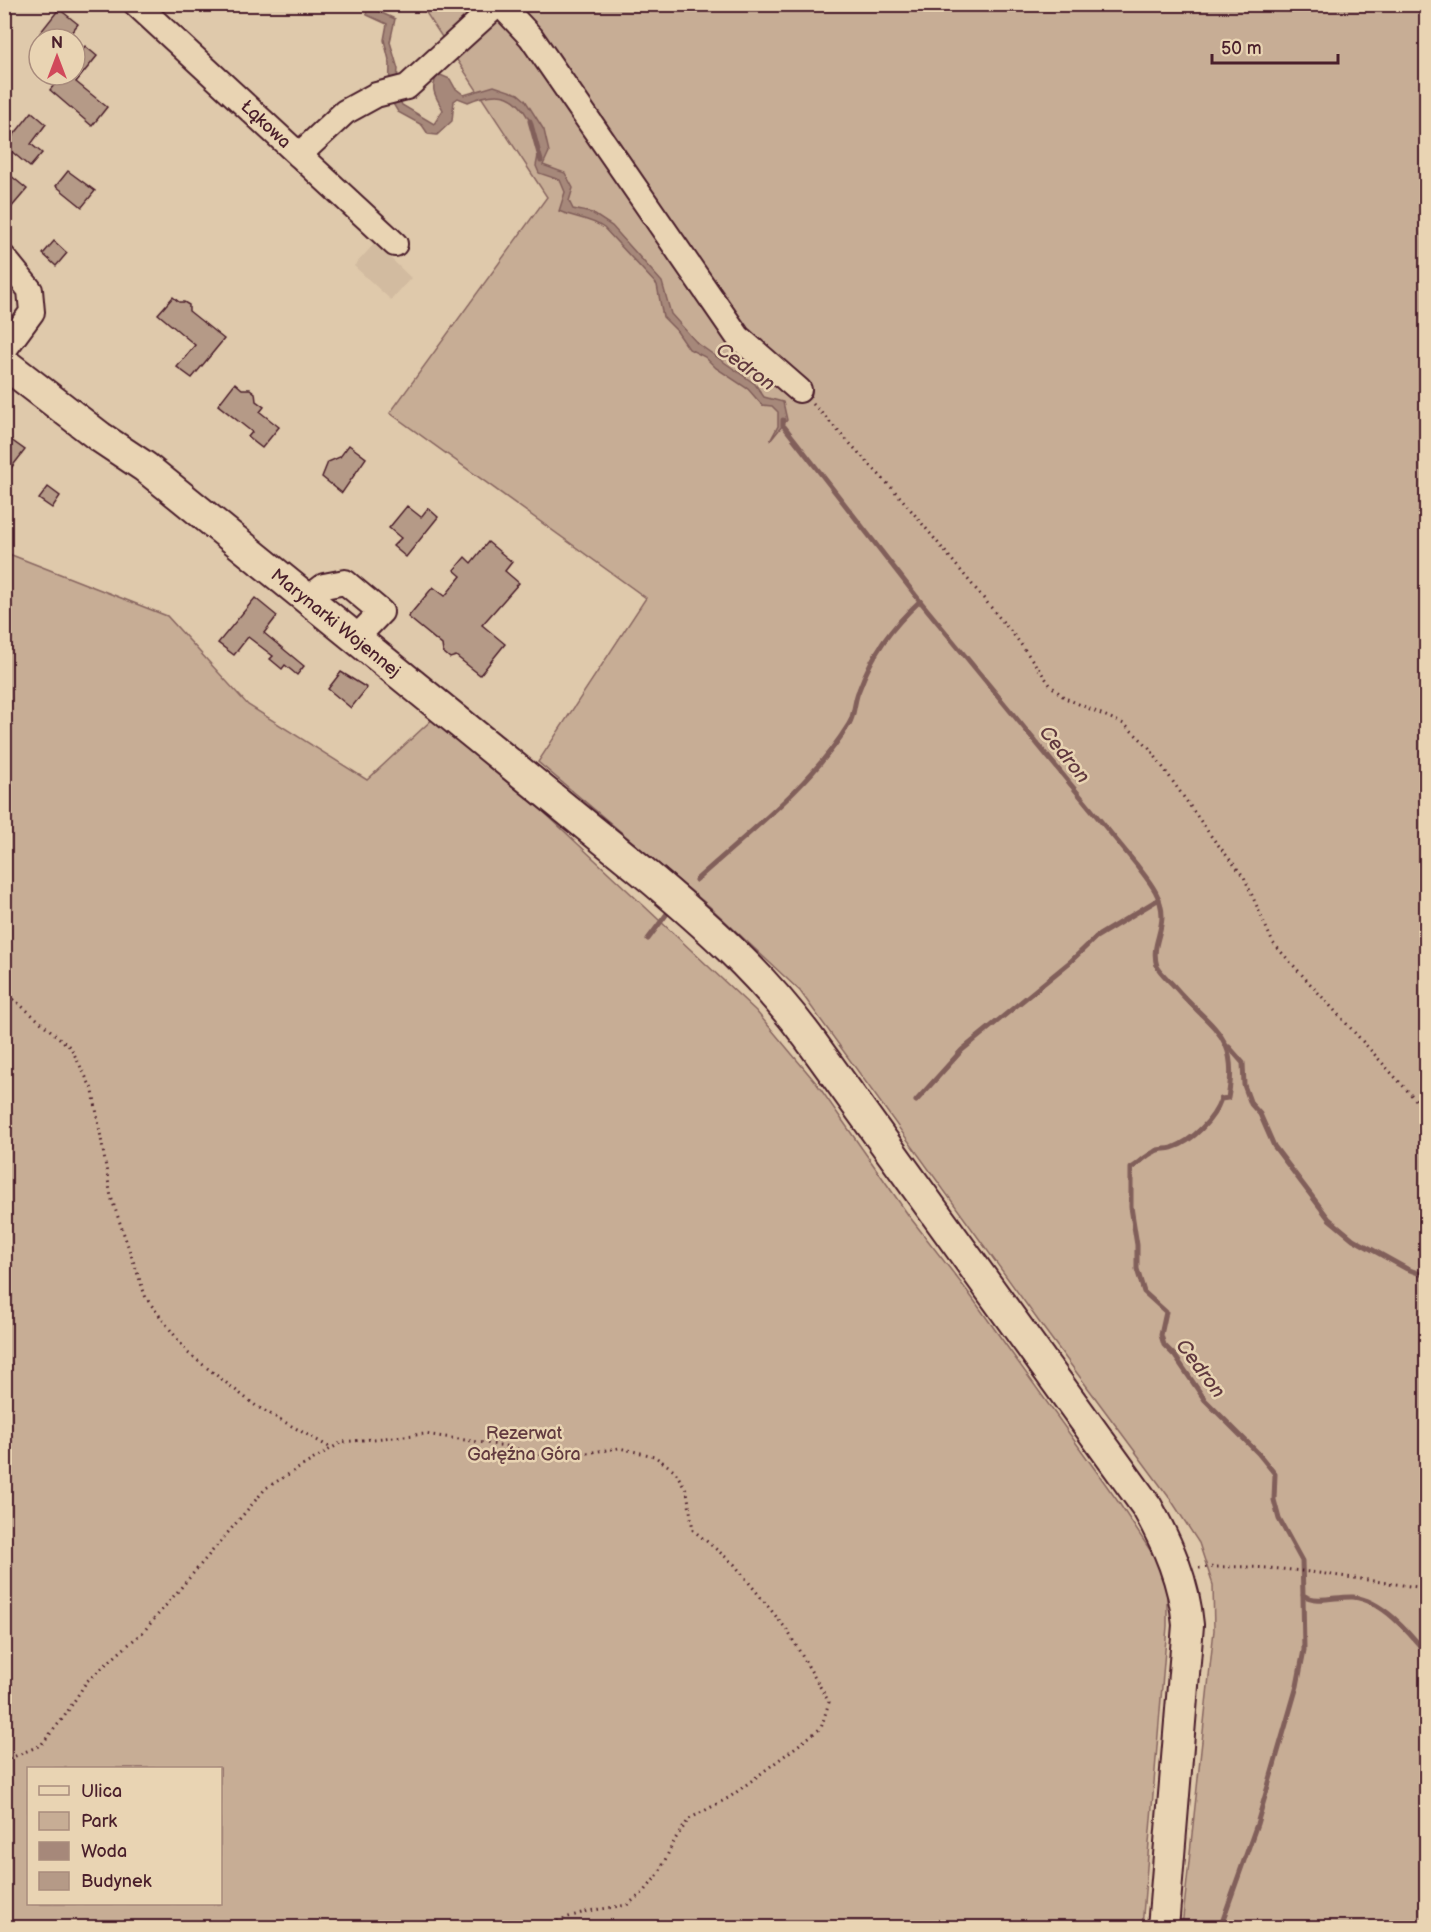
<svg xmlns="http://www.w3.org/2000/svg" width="1431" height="1932" viewBox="0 0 1431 1932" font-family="'Balsamiq Sans',sans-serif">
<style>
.built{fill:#d2bba0}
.green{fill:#c7ad95;stroke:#886660;stroke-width:1.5;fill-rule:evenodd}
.water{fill:#a6887a;stroke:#815e5a;stroke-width:1.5}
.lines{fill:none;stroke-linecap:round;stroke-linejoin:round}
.stream{stroke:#815e5a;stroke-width:5}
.building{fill:#b59a87;stroke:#4a1f2b;stroke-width:1.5}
.minor-casing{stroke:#4a1f2b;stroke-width:28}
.major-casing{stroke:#4a1f2b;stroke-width:34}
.path{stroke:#4a1f2b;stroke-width:3;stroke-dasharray:1.5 4.5;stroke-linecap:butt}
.minor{stroke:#e9d4b3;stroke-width:24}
.major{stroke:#e9d4b3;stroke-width:30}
.labels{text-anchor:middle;stroke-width:5;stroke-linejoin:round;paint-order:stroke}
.street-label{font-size:18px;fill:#4a1f2b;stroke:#e9d4b3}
.park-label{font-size:18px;fill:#633b40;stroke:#e9d4b3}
.water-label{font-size:20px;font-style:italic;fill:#61393f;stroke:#e9d4b3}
</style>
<rect width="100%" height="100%" fill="#dfc9ab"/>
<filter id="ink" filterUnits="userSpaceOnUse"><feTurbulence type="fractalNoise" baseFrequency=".0167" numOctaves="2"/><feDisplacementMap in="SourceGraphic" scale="12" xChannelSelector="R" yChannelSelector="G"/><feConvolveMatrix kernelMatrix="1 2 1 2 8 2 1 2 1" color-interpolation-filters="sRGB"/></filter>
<g filter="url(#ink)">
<path class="built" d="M375,243L411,278L391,300L354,266Z"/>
<g class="green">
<path d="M421,5H1426V1927H1182L1214,1630L1213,1585L1199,1543L1171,1500L1042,1326L800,991L709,906L538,762L646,598L390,413L547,197Z"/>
<path d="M4,552L167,616L248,705L367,780L437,715L521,787L546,814L756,1011L817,1084L909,1216L968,1292L1119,1503L1158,1562L1167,1591V1626L1142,1927H5ZM28,1768H220V1904H28Z"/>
</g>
<path class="water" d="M364,5L395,19L390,42L398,69L396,92L402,105L434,124L443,110C436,96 429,90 438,74L450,79L455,88L464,95L494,86L518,94L525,100L544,130L549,152L543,165L565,173L573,188L569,201L573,209L592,213L612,226L662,282L671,314L697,343L755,384L764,397L783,402L787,420L770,441L778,426V412L772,406L762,405L748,389L716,368L705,357L689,349L676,330L663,317L657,285L604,228C591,218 574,218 559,211L565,192L560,180L539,173L536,166C540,150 538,142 532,126C518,94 501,88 468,102L458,98L454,101L452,121L437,135L428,134L422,125L398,112L389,97L390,64L384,40L387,24L367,15Z"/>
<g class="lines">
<g class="stream">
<path d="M530,121L541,161"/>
<path d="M783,420V425L920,601L1136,864C1148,880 1162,895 1162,916C1162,934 1151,947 1157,966C1160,973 1170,981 1175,987C1211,1029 1240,1034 1228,1098L1221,1099C1214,1119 1193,1141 1172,1148C1166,1150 1159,1148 1154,1152C1145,1156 1139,1164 1131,1168V1207L1137,1245V1269L1144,1292L1166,1312L1161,1335L1164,1345L1175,1356L1205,1400L1258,1453L1275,1474L1274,1500L1279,1519L1302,1561L1303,1595C1317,1604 1337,1596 1353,1597C1382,1600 1409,1632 1426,1653"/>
<path d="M696,880C749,832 811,786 849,724C855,715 854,700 859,690C873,652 891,628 920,601"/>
<path d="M648,939L672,907"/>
<path d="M1229,1047L1243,1063L1244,1085L1251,1104L1260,1114L1274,1146L1329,1219L1353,1239L1407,1269L1426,1276"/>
<path d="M916,1101L962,1050L1070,962L1096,937L1159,899"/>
<path d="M1220,1928L1257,1824L1297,1686L1304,1650L1303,1595"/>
</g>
</g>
<g class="building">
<path d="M59,9L78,24L66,39H48L40,33Z"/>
<path d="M85,46L97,56L76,82L107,107L92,126L50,90L62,75H75V59Z"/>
<path d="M32,112L46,124L31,144L42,153L30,167L5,146Z"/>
<path d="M68,171L95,191L82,207L56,186Z"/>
<path d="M10,175L27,189L4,216V181Z"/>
<path d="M54,241L67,253L56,266L43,254Z"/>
<path d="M173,297L179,302H184L189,305V311L224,339L192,378L177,367L195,345L158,314Z"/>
<path d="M235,383L242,389H250L255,393L256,401L264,407L260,412L279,427L262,448L248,437L252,432L218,405Z"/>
<path d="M4,435L25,450L4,477Z"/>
<path d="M349,445L366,458L342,493L322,477L328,462L340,457Z"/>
<path d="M48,487L60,496L52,508L39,499Z"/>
<path d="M407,506L421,517L428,508L438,517L406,557L393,546L401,538L389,528Z"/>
<path d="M488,542L512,562L505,571L519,583L482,625L505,644L480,675L456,656L450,658L443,652L442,645L408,617L433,587L445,596L461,576L454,570L465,557L471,563Z"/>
<path d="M255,598L277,616L264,633L304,666L297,675L285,665L282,669L270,659L273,656L248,637L234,655L218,643Z"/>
<path d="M341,672L367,688L351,708L328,689Z"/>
</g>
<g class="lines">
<defs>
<g id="minor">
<path d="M136,4L395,244"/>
<path d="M500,4L531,37L738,337L799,390"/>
<path d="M299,155L345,112L376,95L407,87L498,4"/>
<path d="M4,258L30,290L32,312L4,350"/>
<path d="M307,599L324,586L345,582L381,612L355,639"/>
</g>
<path id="major" d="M4,363L100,437L145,467L641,870C703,922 759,971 808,1037L1147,1507C1168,1545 1184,1581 1188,1625L1163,1928"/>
</defs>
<use href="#minor" class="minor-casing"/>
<use href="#major" class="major-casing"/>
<g class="path">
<path d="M813,404L901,498L1017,639L1051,686L1065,698L1124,724L1148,746L1211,836L1244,877L1273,943L1426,1111"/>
<path d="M4,991L71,1048L93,1091L111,1197L146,1298L188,1353L256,1406L331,1448"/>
<path d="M1199,1568C1276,1562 1350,1579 1426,1588"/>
<path d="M4,1761L41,1745L64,1717L87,1681L144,1631L266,1488L342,1442L425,1434L505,1446L554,1458L619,1448L654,1456L674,1470L687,1491L693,1530L734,1564L787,1630L829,1702L821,1728L730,1797L689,1819L674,1841L659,1873L645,1891L627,1905L588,1911L559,1920L551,1928"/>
</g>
<use href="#minor" class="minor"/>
<use href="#major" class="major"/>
</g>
</g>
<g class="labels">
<g class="street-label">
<text transform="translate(266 124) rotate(43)" y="6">Łąkowa</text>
<text transform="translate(336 623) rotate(39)" y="6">Marynarki Wojennej</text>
</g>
<g class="park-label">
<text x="524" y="1439">Rezerwat<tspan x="524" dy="21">Gałęźna Góra</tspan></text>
</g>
<g class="water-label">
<text transform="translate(746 366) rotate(36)" y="7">Cedron</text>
<text transform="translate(1065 754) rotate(51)" y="7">Cedron</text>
<text transform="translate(1201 1368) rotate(53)" y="7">Cedron</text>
</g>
</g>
<rect width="1431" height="1932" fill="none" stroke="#e9d4b3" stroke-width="24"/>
<rect x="12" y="12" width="1407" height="1908" fill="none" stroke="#4a1f2b" stroke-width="2" filter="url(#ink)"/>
<rect x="27" y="1767" width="195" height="138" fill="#e9d4b3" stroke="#a98c7d" stroke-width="1.5"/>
<rect x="39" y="1786" width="30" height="9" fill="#e9d4b3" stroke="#a98c7d" stroke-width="1.5"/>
<text x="81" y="1797" font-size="18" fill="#4a1f2b">Ulica</text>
<rect x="39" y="1812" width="30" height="18" fill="#c7ad95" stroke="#a98c7d" stroke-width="1.5"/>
<text x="81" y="1827" font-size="18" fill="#4a1f2b">Park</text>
<rect x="39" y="1842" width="30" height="18" fill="#a6887a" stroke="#a98c7d" stroke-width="1.5"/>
<text x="81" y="1857" font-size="18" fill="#4a1f2b">Woda</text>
<rect x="39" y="1872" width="30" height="18" fill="#b59a87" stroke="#a98c7d" stroke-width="1.5"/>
<text x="81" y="1887" font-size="18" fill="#4a1f2b">Budynek</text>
<g transform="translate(57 57)"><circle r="28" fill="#e9d4b3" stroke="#a98c7d" stroke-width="1.5"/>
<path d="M0-4.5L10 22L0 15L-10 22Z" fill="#d1495b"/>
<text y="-9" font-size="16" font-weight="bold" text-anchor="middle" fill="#4a1f2b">N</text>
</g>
<path d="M1212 54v9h126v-9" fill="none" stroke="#4a1f2b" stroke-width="3"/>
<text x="1221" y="54" font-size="18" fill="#4a1f2b" stroke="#e9d4b3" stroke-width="4.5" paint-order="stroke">50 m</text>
</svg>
